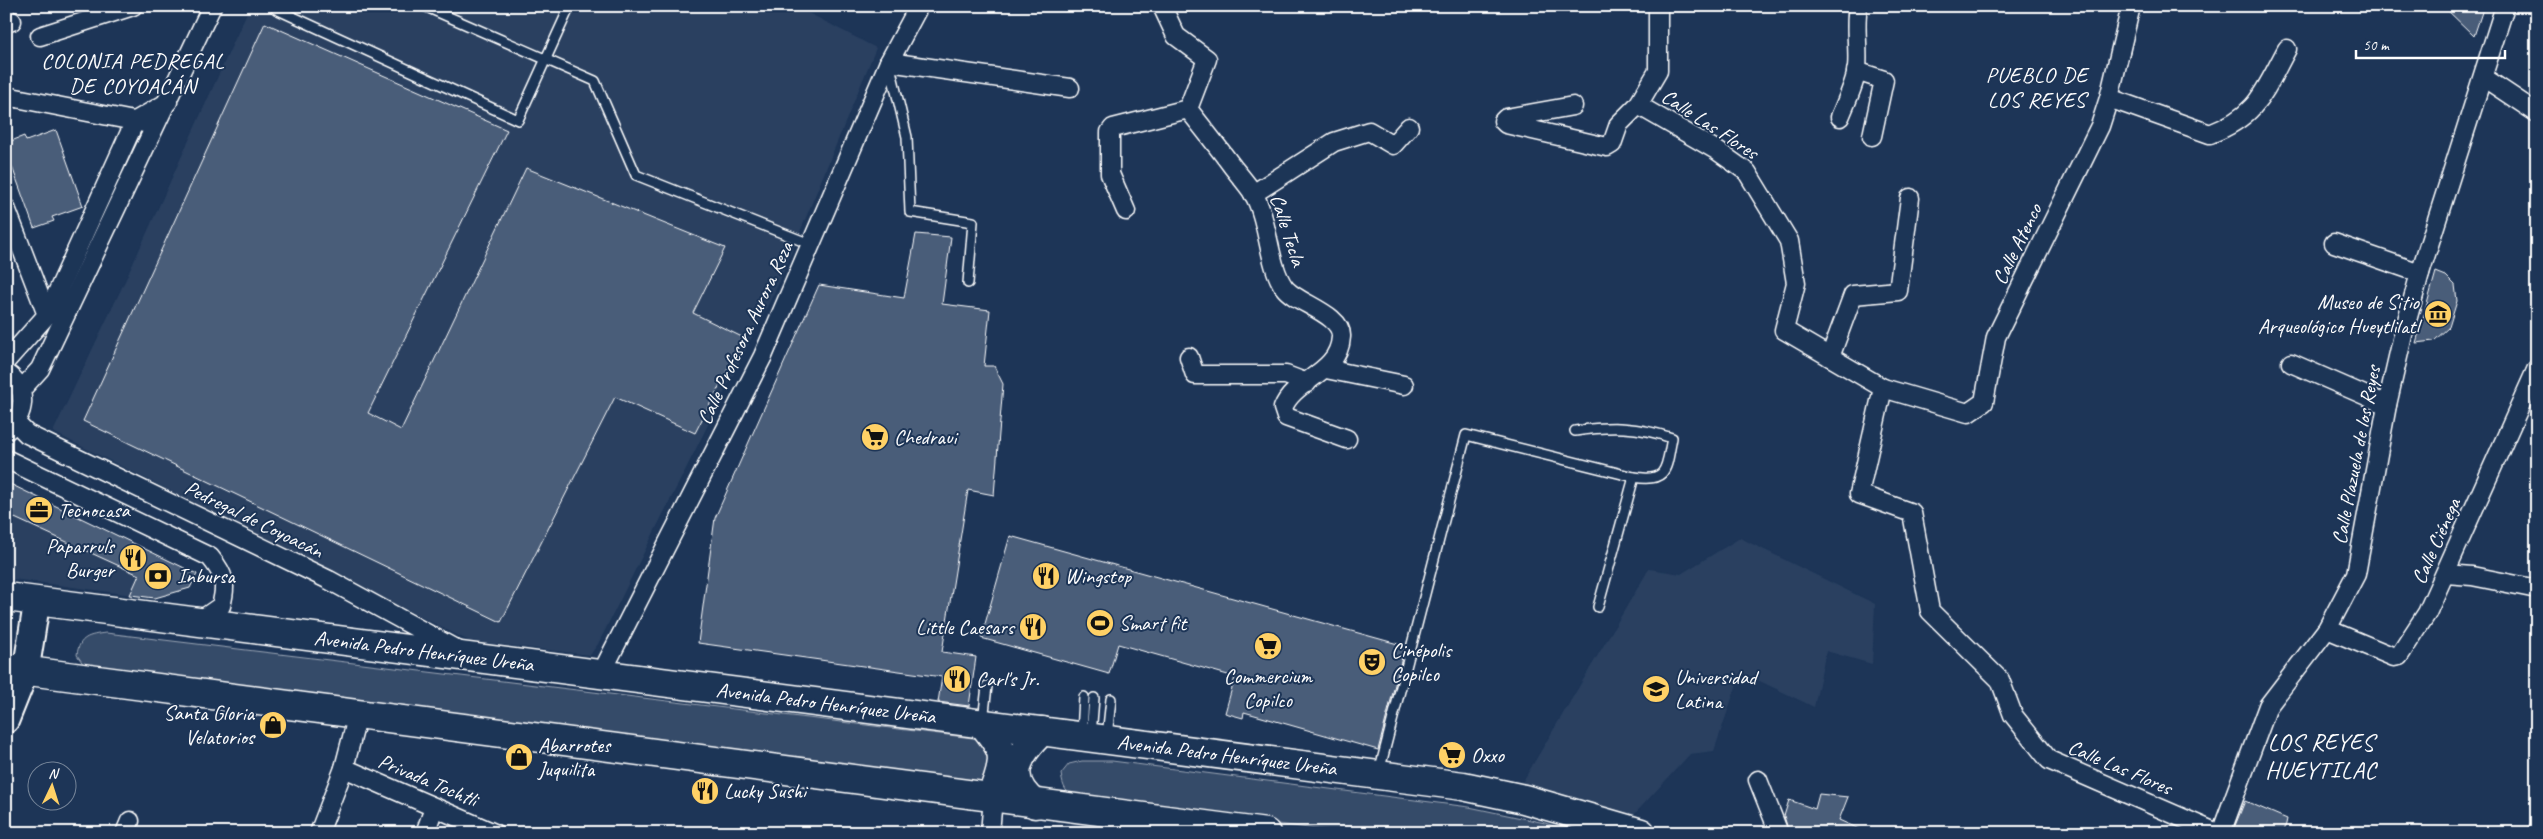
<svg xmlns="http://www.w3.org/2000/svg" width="2543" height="839" viewBox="0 0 2543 839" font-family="Caveat,sans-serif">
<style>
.built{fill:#2a4161}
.green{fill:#364b69;stroke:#9aa5b4}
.building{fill:#4a5d79;stroke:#fff}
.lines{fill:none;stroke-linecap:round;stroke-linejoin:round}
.lane-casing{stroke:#fff;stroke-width:12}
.street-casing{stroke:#fff;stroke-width:21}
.secondary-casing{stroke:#fff;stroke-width:29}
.primary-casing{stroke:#fff;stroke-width:31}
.lane{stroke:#1d3557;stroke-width:9}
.street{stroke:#1d3557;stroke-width:18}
.secondary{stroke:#1d3557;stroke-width:25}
.primary{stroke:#1d3557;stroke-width:28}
.labels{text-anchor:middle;stroke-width:4;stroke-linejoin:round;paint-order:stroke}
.street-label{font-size:21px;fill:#fff;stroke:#1d3557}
.poi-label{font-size:21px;fill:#fff;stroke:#1d3557;text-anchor:start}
.neighbourhood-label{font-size:22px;letter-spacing:1px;fill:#fff;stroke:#1d3557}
.quarter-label{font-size:24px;letter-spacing:1px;fill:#fff;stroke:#1d3557}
</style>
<rect width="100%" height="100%" fill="#1d3557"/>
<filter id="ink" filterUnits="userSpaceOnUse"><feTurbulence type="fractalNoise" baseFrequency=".02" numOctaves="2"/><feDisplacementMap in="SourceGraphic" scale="10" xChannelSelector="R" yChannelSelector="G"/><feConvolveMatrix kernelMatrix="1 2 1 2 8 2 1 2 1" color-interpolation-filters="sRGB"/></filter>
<g filter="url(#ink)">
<g class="built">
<path d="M250,6H795L876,48L778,285L598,644L590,655L469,641L53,432L126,279Z"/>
<path d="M6,482L197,574L190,588L155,598L6,578Z"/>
<path d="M1740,538L1875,604L1872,664L1826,651L1814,707L1741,672L1714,751L1690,754L1630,819L1519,788L1649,569L1681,574Z"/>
</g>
<g class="green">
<path d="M106,633L981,739L989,744L992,769L979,786L84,665L77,655C79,637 89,635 106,633Z"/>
<path d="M1082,761H1112L1469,807L1545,823L1575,833H1348L1079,799C1066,794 1063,788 1061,774L1069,764Z"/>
</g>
<g class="building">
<path d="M2443,6H2484L2474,36Z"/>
<path d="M265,23L507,130L368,413L401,430L526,168L725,248L693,313L744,338L695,433L615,397L501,622L83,421Z"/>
<path d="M56,130L83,206L52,217L54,221L34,228L6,150V143L24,136L26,141Z"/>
<path d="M916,234L951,237L942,304L990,310L984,366H994L1003,384L994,495L968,490L942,652L976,657L969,706L938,702L942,677L698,643L715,518L819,285L904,298Z"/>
<path d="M2436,272L2446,276L2455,285L2457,301L2449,327L2434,341L2416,343Z"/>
<path d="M6,482L197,574L190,588L155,598L130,595L139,575L6,514Z"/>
<path d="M1010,536L1405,646L1378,750L1244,712L1243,718L1225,713L1235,677L1118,644L1109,674L981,638Z"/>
<path d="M1819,794L1848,797L1839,820L1868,833H1789L1784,816L1789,800L1815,809Z"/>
<path d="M2245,801L2287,819L2284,833H2232Z"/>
</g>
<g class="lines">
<defs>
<g id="lane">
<path d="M424,6L595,81L636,175L810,244"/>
<path d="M276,9L518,120L570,6"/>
<path d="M890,66L907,137L910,212L973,222L968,283"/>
<path d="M1575,431C1611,426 1637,426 1672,438C1666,467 1669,483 1634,477"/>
<path d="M983,721L987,686"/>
<path d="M1082,734L1084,697"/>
<path d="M1091,735L1094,698"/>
<path d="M1107,737L1111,699"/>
<path d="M1379,772L1466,435L1634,477L1598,607"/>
</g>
<g id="street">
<path d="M1162,6L1176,36L1207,59L1188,109C1203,128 1218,147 1232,166C1239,175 1247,184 1253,193C1269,220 1268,265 1284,287C1295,303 1343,314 1341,337C1339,374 1294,379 1283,408L1286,417L1347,439"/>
<path d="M1658,6V71L1638,105L1716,150L1747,172L1789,241L1796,283L1784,330L1883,388L1859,494L1912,513L1930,611L2000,680L2013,715L2049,760L2217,833"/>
<path d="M6,23L12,21"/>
<path d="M40,36L133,6"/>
<path d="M889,62L1070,88"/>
<path d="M1856,71L1884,80L1872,136"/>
<path d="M2483,77L2537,113"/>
<path d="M6,96L144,123"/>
<path d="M2109,98L2210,134C2258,116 2264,91 2287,49"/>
<path d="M1573,106L1506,118L1503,121L1506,124L1607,147L1612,144L1619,124L1638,105"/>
<path d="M1840,117C1846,102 1855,84 1857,69C1859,47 1854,27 1858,6"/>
<path d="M1253,194L1334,142L1369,131L1393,145L1409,127"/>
<path d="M6,208L47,315"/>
<path d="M1126,211L1110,174V132L1113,128L1188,109"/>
<path d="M2334,243L2420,273"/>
<path d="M1189,357L1195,375H1286L1307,383"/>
<path d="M1830,357L1853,295L1898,291L1910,198"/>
<path d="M6,361L47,315L135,121L168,102"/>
<path d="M2291,363L2387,405"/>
<path d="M1326,369L1404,385"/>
<path d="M6,373C29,387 26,416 6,431"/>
<path d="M1883,388L1968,413L1984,402L1996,337L2100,126L2109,98L2131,6"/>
<path d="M21,390L40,369L212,6"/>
<path d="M16,423L27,434L329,580L459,651"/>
<path d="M6,459L210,557C225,575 227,584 221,606L198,622"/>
<path d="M2446,574L2472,576L2537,589"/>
<path d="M2327,629L2394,657L2399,656L2427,613L2537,368"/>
<path d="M601,674L763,356L889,62L919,6"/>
<path d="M344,768L494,833"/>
<path d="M1758,780L1779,833"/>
<path d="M125,833L130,821"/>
<path d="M319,833L344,768L358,714"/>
<path d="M425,833L434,808"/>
<path d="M990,833L993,798"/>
<path d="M2221,833L2268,706L2327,629L2356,574L2387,405L2403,335L2420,273L2505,6"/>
<path d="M2536,833L2537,832"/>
</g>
<path id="secondary" d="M6,720L26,670L37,601"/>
<g id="primary">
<path d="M6,597L1463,786L1524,799L1641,833"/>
<path d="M6,668L1266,833"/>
<path d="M982,723C1004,750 1007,755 995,787"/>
<path d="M1035,804C1002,779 1018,754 1042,731"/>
</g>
</defs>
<use href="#lane" class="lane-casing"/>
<use href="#street" class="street-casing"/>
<use href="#secondary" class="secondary-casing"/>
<use href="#primary" class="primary-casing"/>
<use href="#lane" class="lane"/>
<use href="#street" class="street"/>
<use href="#secondary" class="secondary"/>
<use href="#primary" class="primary"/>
</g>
</g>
<defs>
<symbol id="museum-disc" viewBox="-11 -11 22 22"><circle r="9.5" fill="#ffd166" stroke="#1d3557"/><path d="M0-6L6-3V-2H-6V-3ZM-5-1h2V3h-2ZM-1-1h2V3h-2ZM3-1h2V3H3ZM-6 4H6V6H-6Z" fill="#111"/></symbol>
<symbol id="supermarket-disc" viewBox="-11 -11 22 22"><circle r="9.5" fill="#ffd166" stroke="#1d3557"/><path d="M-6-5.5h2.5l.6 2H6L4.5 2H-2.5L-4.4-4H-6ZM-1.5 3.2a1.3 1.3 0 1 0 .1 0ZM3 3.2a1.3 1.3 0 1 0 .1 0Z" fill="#111"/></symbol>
<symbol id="office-disc" viewBox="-11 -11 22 22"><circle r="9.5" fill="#ffd166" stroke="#1d3557"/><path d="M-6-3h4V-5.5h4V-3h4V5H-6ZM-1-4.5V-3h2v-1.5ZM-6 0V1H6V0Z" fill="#111"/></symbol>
<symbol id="restaurant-disc" viewBox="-11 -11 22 22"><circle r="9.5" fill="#ffd166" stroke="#1d3557"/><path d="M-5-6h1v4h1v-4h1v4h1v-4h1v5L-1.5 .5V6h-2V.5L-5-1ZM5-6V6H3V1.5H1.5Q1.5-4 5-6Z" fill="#111"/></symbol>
<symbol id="bank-disc" viewBox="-11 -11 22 22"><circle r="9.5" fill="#ffd166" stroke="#1d3557"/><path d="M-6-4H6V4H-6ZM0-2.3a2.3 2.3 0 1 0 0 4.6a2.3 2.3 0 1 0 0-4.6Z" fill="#111"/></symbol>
<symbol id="stadium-disc" viewBox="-11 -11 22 22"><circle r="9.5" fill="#ffd166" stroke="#1d3557"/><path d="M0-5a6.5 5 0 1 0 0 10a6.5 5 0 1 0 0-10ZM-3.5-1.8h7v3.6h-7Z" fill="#111"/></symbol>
<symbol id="theatre-disc" viewBox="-11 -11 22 22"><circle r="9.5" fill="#ffd166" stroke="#1d3557"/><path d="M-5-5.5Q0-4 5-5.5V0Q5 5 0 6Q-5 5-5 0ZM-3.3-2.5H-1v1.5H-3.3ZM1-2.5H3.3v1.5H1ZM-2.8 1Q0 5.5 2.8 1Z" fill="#111"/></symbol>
<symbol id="university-disc" viewBox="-11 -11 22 22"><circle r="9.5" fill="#ffd166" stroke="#1d3557"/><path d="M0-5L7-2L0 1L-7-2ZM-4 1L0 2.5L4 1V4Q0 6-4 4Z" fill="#111"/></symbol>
<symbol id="shop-disc" viewBox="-11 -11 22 22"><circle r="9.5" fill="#ffd166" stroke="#1d3557"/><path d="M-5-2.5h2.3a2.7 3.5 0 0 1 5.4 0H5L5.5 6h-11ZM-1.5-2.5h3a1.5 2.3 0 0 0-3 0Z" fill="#111"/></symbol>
</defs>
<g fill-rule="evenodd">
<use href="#museum-disc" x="2422" y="298" width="32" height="32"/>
<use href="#supermarket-disc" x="859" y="421" width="32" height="32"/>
<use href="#office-disc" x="23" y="494" width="32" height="32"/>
<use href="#restaurant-disc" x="117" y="542" width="32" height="32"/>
<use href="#bank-disc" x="142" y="560" width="32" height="32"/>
<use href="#restaurant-disc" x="1030" y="560" width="32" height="32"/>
<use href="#stadium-disc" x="1084" y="607" width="32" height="32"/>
<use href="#restaurant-disc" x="1017" y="611" width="32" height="32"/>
<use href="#supermarket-disc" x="1252" y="630" width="32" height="32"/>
<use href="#theatre-disc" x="1356" y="646" width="32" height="32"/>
<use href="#restaurant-disc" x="941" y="663" width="32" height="32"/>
<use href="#university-disc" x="1640" y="673" width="32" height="32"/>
<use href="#shop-disc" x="257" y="709" width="32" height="32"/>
<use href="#supermarket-disc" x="1436" y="739" width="32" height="32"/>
<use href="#shop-disc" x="503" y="741" width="32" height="32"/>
<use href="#restaurant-disc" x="689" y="775" width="32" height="32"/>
</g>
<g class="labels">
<g class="street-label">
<text transform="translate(1710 124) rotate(33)" y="7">Calle Las Flores</text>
<text transform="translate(1288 230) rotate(72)" y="7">Calle Tecla</text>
<text transform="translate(2017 244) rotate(-64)" y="7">Calle Atenco</text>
<text transform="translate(745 333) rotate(-65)" y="7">Calle Profesora Aurora Reza</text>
<text transform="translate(2356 455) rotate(-79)" y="7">Calle Plazuela de los Reyes</text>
<text transform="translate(254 519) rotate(26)" y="7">Pedregal de Coyoacán</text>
<text transform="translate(2436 541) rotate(-66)" y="7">Calle Ciénega</text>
<text transform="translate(424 651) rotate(7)" y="7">Avenida Pedro Henríquez Ureña</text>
<text transform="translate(826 703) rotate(7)" y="7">Avenida Pedro Henríquez Ureña</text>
<text transform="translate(1227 755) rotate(7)" y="7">Avenida Pedro Henríquez Ureña</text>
<text transform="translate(2120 767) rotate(23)" y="7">Calle Las Flores</text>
<text transform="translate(428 780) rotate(23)" y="7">Privada Tochtli</text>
</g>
<g class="poi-label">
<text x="2419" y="309" text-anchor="end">Museo de Sitio<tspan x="2419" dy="24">Arqueológico Hueytlilatl</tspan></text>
<text x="894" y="444">Chedraui</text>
<text x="58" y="517">Tecnocasa</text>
<text x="114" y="553" text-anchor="end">Paparruls<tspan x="114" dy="24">Burger</tspan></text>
<text x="177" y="583">Inbursa</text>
<text x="1065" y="583">Wingstop</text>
<text x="1119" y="630">Smart fit</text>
<text x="1014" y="634" text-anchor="end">Little Caesars</text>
<text x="1391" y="657">Cinépolis<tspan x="1391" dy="24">Copilco</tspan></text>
<text x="1268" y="683" text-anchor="middle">Commercium<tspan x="1268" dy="24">Copilco</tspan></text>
<text x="1675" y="684">Universidad<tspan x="1675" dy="24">Latina</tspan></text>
<text x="976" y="686">Carl's Jr.</text>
<text x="254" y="720" text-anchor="end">Santa Gloria<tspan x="254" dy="24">Velatorios</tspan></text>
<text x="538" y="752">Abarrotes<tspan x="538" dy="24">Juquilita</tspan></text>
<text x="1471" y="762">Oxxo</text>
<text x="724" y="798">Lucky Sushi</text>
</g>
<g class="neighbourhood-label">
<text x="133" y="68">COLONIA PEDREGAL<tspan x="133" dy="25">DE COYOACÁN</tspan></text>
<text x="2037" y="82">PUEBLO DE<tspan x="2037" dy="25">LOS REYES</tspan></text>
</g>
<g class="quarter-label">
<text x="2321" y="750">LOS REYES<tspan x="2321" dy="28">HUEYTILAC</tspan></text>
</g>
</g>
<rect width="2543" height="839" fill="none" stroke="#1d3557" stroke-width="25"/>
<rect x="12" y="12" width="2518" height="814" fill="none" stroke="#fff" stroke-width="2" filter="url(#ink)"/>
<g transform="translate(52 786) rotate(4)"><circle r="24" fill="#1d3557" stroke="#77869a"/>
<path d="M0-4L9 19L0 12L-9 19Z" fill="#ffd166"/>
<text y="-8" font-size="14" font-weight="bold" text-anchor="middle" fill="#ffffff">N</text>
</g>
<path d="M2356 50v8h149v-8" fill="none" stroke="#ffffff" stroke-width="2.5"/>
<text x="2363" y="50" font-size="15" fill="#ffffff" stroke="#1d3557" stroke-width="4" paint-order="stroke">50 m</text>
</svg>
